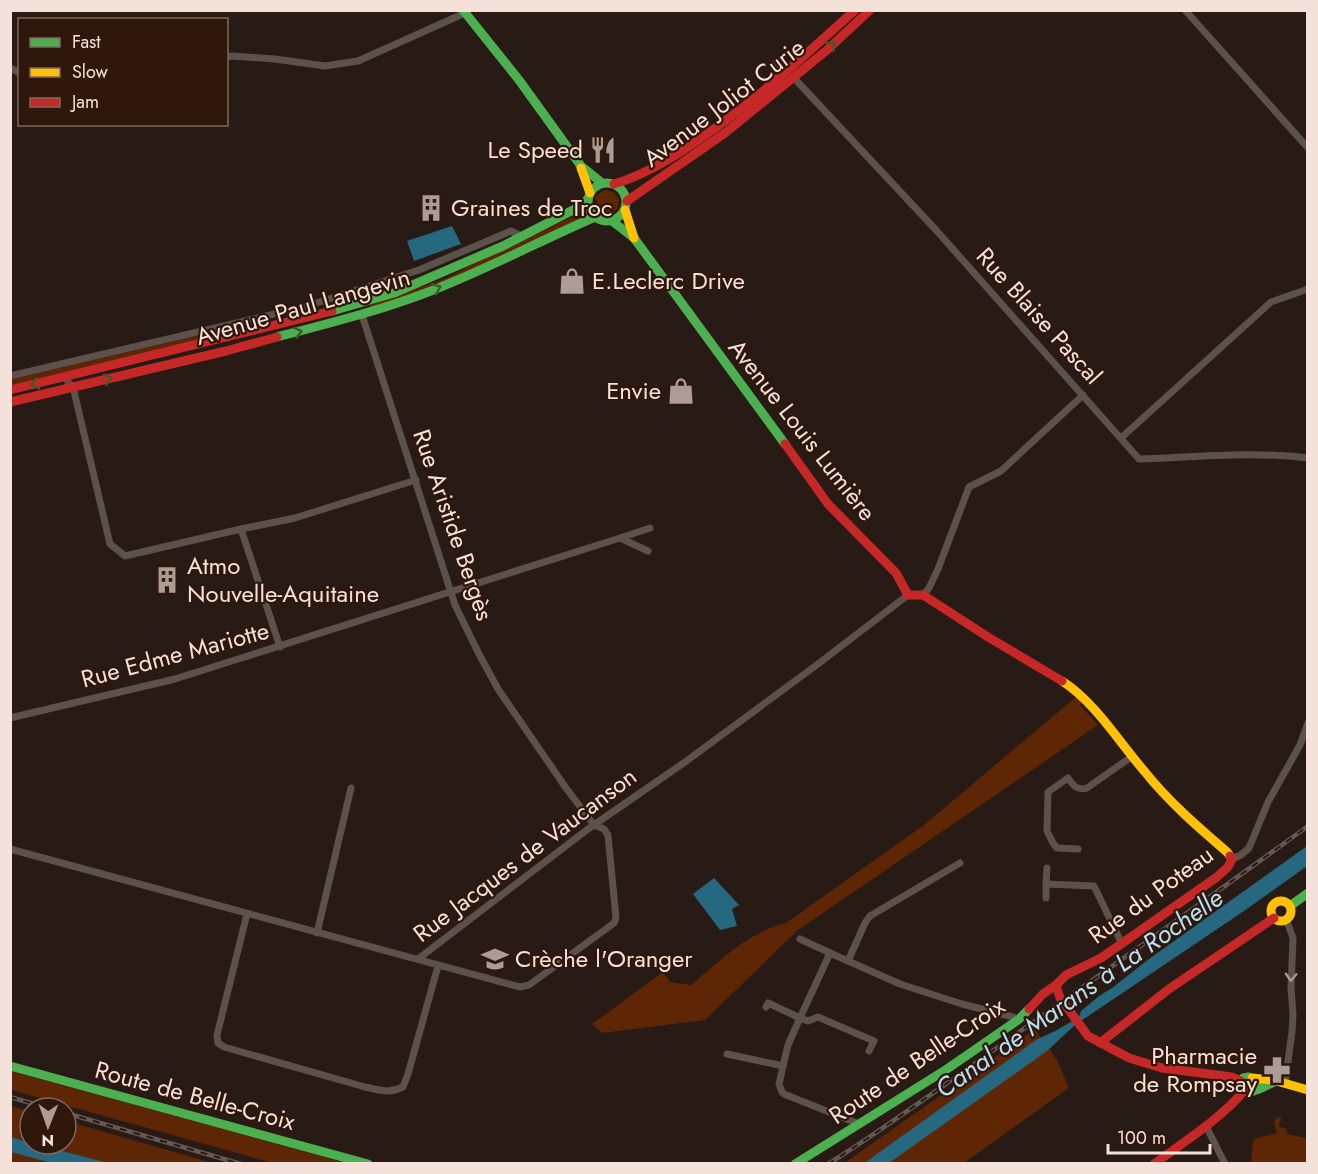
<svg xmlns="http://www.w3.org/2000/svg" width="1318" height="1174" viewBox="0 0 1318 1174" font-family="Jost,sans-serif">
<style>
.green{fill:#5f2606}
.water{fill:#276881}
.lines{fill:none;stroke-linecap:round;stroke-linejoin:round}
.street{stroke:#5d514c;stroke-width:7}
.fast{stroke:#4caf50;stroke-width:9}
.slow{stroke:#ffc107;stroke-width:9}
.jam{stroke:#c62828;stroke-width:9}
.rail-casing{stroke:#645954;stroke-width:4.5}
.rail{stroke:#30170c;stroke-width:2;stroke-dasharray:7;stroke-linecap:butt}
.oneway{stroke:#3d5b2b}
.oneway2{stroke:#a89a93}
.labels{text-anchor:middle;stroke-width:4.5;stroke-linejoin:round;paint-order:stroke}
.street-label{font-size:24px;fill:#f4e2da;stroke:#30170c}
.poi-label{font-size:24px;fill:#f4e2da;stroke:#30170c;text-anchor:start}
.water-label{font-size:26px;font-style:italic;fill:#b5e1f5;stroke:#30170c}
</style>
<rect width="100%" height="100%" fill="#281a14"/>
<g class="green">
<path d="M605,190L614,192L619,200L617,209C611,215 604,215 598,209L597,201L595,199L597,195Z"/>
<path d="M576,215L578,218L580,217L581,219L504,258L419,293L370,308V305L449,277L469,266Z"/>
<path d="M209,333L212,335V337L11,386L10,380Z"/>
<path d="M1076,697L1082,702L1080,705L1098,725L798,930L705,1020L602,1033L592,1024L663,972L670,982L691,985C720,961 748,932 786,923L924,825Z"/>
<path d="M1035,1029L1057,1060L1069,1088L964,1163L843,1164Z"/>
<path d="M10,1071L346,1163H273L11,1090Z"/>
<path d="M10,1106L30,1111V1144H66V1121L213,1163H11Z"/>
<path d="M1276,1117H1281L1279,1127L1286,1128L1287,1134L1307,1138V1163H1251L1253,1141L1256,1138L1277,1133L1274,1123Z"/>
</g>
<g class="water">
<path d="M452,226L461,244L414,261L407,241Z"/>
<path d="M1307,846V866L1244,911L1075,1025L1047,1051L889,1163L863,1164L1036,1040L1057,1030L1079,1017L1081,1011L1099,996L1112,988L1149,959Z"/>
<path d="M714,878L739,905L732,909L737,926L720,930L693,894Z"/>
<path d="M11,1137L30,1143V1144H35L108,1163H52L11,1152Z"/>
</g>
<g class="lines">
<g class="street">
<path d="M1185,10L1308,148"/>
<path d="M226,57L232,56L275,59L325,66L358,61L465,13"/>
<path d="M776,62L787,72"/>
<path d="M10,68L20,73"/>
<path d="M793,77L936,230L1139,459C1195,457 1252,451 1308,458"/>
<path d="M652,155L658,166"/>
<path d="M362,315L455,605L479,654L498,689L566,788L594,825"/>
<path d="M10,376L304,307L419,270L511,231L523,237"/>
<path d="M64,377L73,387L110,544L125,556L241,529L280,647"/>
<path d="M1121,438L1271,302L1308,289"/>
<path d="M241,529L295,518L416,480"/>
<path d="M620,538L650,528"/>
<path d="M923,595L929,588L938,569L969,487L1001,471L1083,395"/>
<path d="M10,718L175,679L620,538L648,551"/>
<path d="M10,849L520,987L529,985L610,926L614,923L616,918L608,835L604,829L594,825"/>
<path d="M1078,849L1057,848L1053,843L1047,831L1048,792L1068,778C1073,785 1077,791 1087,788L1131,757"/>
<path d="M1232,859L1241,855L1249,848L1268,802L1300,745L1308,723"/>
<path d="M1047,868L1046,884L1094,886L1122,944"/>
<path d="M1046,898V884"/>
<path d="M247,914L217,1035L218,1043L224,1047L365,1087C379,1090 389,1094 403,1087L408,1074L438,966"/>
<path d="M317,933L351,788"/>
<path d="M800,939L830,953"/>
<path d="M418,959L588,829L685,762L818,664L908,595"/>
<path d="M848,961L865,923L870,916L960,863"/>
<path d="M766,1007L768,1003L800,1018L830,953L900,984L962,1004L1013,1017L1018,1020"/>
<path d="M727,1054L783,1066"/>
<path d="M1285,1083L1292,1032L1293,1014L1291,988L1293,938L1286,919"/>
<path d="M859,1124L784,1094L782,1092L779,1084L783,1066L788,1045L800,1018L808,1021L818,1017L874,1041L869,1051"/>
<path d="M1206,1126L1225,1164"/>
</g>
<g class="fast">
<path d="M463,10L519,80L581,166L602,183"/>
<circle cx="607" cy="202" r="19"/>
<path d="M612,221L634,238L785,444"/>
<path d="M332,311L394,293L503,246L575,209L588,199"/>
<path d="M277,337C326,324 375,312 423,294C482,272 537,242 595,217"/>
<path d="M1290,906L1308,893"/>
<path d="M10,1066L368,1164"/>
<path d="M1254,1091L1257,1085L1255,1080L1249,1077L1243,1078L1240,1086L1243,1091C1255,1093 1266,1086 1276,1081"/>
<path d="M795,1164L947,1069L1018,1020L1029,1009"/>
</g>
<g class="slow">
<path d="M581,168L590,193"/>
<path d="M625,210L634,238"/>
<path d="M1062,681C1095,702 1119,742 1145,772C1169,802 1198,827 1227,852L1230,856"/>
<circle cx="1281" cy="911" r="10"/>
<path d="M1252,1078L1273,1080L1308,1090"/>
</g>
<g class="jam">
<path d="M614,184C651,173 683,151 714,129C764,93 810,51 855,10"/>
<path d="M627,201L725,133L827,50L870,10"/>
<path d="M10,390L332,311"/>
<path d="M10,402L226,351L277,337"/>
<path d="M785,444L828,504L896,573L908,595H923L988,637L1062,681"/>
<path d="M1056,985L1060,998L1088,1036L1129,1058L1162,1068L1232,1077L1241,1081"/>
<path d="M1029,1009L1043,994L1056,985L1066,975L1101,958L1217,877L1228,867L1232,859L1230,856"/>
<path d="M1100,1043L1169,989L1274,918"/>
<path d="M1154,1164C1185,1141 1219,1120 1244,1091"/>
</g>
<defs>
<g id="rail">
<path d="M10,1097L48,1108"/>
<path d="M66,1113L241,1164"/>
<path d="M828,1164C890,1125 948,1082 1008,1040C1108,969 1208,899 1308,826"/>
</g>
</defs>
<use href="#rail" class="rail-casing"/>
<use href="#rail" class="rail"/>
</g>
<defs><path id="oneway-chevron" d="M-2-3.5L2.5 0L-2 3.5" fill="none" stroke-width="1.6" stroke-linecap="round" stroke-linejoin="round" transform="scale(1.5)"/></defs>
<g class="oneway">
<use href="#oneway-chevron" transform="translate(832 45) rotate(-42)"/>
<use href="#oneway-chevron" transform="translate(437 288) rotate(-23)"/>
<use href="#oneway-chevron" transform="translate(298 332) rotate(-15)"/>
<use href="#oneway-chevron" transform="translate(108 379) rotate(-13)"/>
<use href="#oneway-chevron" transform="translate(35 384) rotate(167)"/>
</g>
<use class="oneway2" href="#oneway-chevron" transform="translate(1291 977) rotate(92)"/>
<defs>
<symbol id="restaurant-bare" viewBox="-9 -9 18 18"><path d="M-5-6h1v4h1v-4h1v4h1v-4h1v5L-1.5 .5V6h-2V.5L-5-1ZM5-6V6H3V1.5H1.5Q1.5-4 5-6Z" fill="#ad9c95" stroke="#30170c" stroke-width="2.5" paint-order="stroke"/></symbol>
<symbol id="building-bare" viewBox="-9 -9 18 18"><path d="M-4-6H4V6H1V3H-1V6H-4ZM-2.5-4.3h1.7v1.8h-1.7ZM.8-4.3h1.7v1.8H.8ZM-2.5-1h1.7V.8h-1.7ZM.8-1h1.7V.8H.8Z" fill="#ad9c95" stroke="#30170c" stroke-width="2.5" paint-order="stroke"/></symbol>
<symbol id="shop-bare" viewBox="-9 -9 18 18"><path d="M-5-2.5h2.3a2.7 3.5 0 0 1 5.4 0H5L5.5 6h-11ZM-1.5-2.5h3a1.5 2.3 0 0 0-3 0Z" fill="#ad9c95" stroke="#30170c" stroke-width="2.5" paint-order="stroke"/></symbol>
<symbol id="school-bare" viewBox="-9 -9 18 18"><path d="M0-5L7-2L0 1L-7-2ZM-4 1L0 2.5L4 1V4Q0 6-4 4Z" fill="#ad9c95" stroke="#30170c" stroke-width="2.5" paint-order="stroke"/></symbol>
<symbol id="pharmacy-bare" viewBox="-9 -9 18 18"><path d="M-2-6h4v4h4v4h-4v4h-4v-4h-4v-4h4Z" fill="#ad9c95" stroke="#30170c" stroke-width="2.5" paint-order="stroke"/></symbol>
</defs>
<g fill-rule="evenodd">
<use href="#restaurant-bare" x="584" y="131" width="38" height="38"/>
<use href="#building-bare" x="412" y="189" width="38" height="38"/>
<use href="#shop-bare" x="553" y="262" width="38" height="38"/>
<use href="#shop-bare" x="662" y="372" width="38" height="38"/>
<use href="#building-bare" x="148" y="561" width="38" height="38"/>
<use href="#school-bare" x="476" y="940" width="38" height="38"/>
<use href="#pharmacy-bare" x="1258" y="1051" width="38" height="38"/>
</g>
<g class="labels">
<g class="street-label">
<text transform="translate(724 103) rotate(-37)" y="8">Avenue Joliot Curie</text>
<text transform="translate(303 307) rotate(-16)" y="8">Avenue Paul Langevin</text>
<text transform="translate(1039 316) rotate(48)" y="8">Rue Blaise Pascal</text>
<text transform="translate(802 430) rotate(52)" y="8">Avenue Louis Lumière</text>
<text transform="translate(453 525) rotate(71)" y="8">Rue Aristide Bergès</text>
<text transform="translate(175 655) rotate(-15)" y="8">Rue Edme Mariotte</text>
<text transform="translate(525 855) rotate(-37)" y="8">Rue Jacques de Vaucanson</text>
<text transform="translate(1151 895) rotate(-36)" y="8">Rue du Poteau</text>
<text transform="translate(917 1061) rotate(-34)" y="8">Route de Belle-Croix</text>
<text transform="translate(195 1096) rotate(15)" y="8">Route de Belle-Croix</text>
</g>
<g class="poi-label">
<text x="583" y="158" text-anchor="end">Le Speed</text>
<text x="451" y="216">Graines de Troc</text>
<text x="592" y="289">E.Leclerc Drive</text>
<text x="661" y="399" text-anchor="end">Envie</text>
<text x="187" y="574">Atmo<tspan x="187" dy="28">Nouvelle-Aquitaine</tspan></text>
<text x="515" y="967">Crèche l'Oranger</text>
<text x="1257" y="1064" text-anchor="end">Pharmacie<tspan x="1257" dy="28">de Rompsay</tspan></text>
</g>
<g class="water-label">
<text transform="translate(1079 993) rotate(-35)" y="9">Canal de Marans à La Rochelle</text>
</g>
</g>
<rect width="1318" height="1174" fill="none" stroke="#f4e2da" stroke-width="24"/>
<rect x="18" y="18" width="210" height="108" fill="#30170c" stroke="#7e685e" stroke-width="1.5"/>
<rect x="30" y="38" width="30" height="9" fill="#4caf50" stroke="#7e685e" stroke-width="1.5"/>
<text x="72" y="48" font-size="18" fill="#f4e2da">Fast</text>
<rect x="30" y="68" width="30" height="9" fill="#ffc107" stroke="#7e685e" stroke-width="1.5"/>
<text x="72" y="78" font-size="18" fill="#f4e2da">Slow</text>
<rect x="30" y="98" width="30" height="9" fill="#c62828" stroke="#7e685e" stroke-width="1.5"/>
<text x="72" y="108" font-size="18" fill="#f4e2da">Jam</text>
<g transform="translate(48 1126) rotate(181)"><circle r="28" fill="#30170c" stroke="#7e685e" stroke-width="1.5"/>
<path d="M0-4.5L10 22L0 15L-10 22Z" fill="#ad9c95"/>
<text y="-9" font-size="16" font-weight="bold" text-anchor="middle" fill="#f4e2da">N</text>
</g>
<path d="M1108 1144v9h102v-9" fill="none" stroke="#f4e2da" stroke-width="3"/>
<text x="1117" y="1144" font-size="18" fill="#f4e2da" stroke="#30170c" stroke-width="4.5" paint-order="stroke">100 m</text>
</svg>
